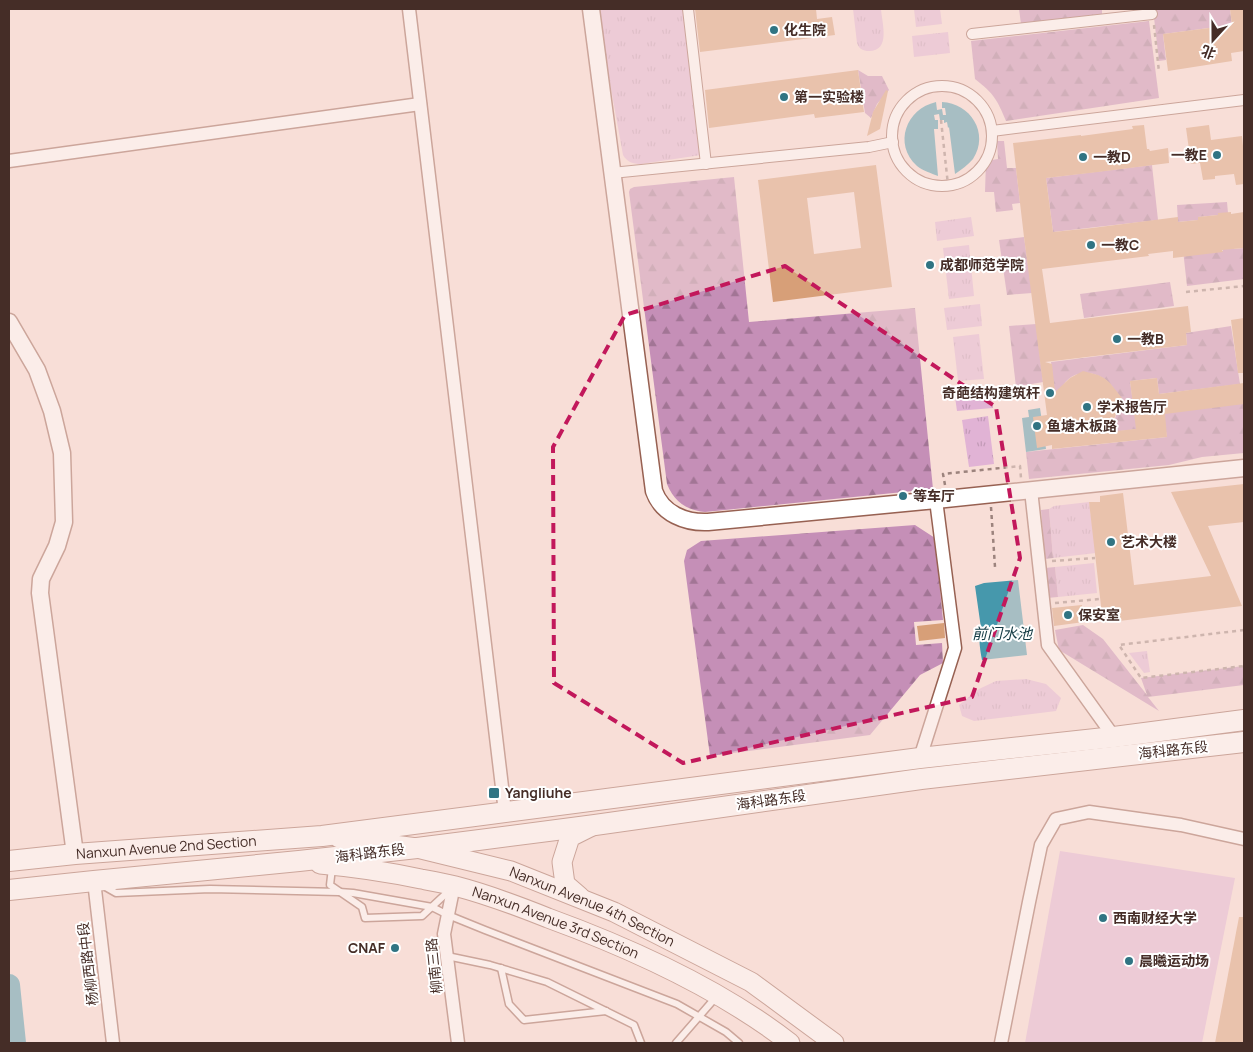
<svg xmlns="http://www.w3.org/2000/svg" width="1253" height="1052" viewBox="0 0 1253 1052" font-family="Manrope,'Noto Sans SC',sans-serif">
<style>
.grass{fill:url(#grass-tufts)}
.forest{fill:url(#forest-firs)}
.pitch{fill:#e1b3d5}
.water{fill:#4698ac}
.lines{fill:none;stroke-linecap:round;stroke-linejoin:round}
.river{stroke:#4698ac;stroke-width:22}
.building{fill:#d79f78;fill-rule:evenodd}
.service-casing{stroke:#976152;stroke-width:9}
.pedestrian-casing{stroke:#976152;stroke-width:12}
.minor-casing{stroke:#976152;stroke-width:15}
.tertiary-casing{stroke:#976152;stroke-width:19}
.secondary-casing{stroke:#976152;stroke-width:21}
.primary-casing{stroke:#976152;stroke-width:22}
.path{stroke:#9c837d;stroke-width:2.5;stroke-dasharray:4 4;stroke-linecap:butt}
.service{stroke:#fff;stroke-width:6}
.pedestrian{stroke:#fff;stroke-width:10}
.minor{stroke:#fff;stroke-width:12}
.tertiary{stroke:#fff;stroke-width:16}
.secondary{stroke:#fff;stroke-width:19}
.primary{stroke:#fff;stroke-width:20}
.marked{fill:none;stroke:#c2185b;stroke-width:4;stroke-dasharray:10 6;stroke-linejoin:round}
.poi-dot{fill:#307483;stroke:#fff;stroke-width:2}
.labels{text-anchor:middle;stroke-width:4;stroke-linejoin:round;paint-order:stroke}
.poi-label{font-size:14px;font-weight:bold;fill:#452d27;stroke:#fff;text-anchor:start}
.street-label{font-size:14px;fill:#452d27;stroke:#fff}
.water-label{font-size:15px;font-style:italic;fill:#133a43;stroke:#fff}
</style>
<defs>
<pattern id="grass-tufts" width="24" height="20" patternUnits="userSpaceOnUse" patternTransform="scale(1.25)"><rect width="24" height="20" fill="#e1b3d5"/><path d="M3 7l-1-3M5 7V3M7 7l1-3M15 17l-1-3M17 17v-4M19 17l1-3" fill="none" stroke="#c29ab7"/></pattern>
<pattern id="forest-firs" width="22" height="20" patternUnits="userSpaceOnUse" patternTransform="scale(1.25)"><rect width="22" height="20" fill="#c58fb7"/><path d="M5 1l3.5 6h-7zM16 11l3.5 6h-7z" fill="#a27595"/></pattern>
</defs>
<rect width="100%" height="100%" fill="#f8ded7"/>
<g class="grass">
<path d="M600,9H683L701,155L641,164C633,164 627,162 623,155L602,39Z"/>
<path d="M853,9H881C882,23 891,51 869,51C863,51 859,49 857,43Z"/>
<path d="M914,9H940L942,24L916,27Z"/>
<path d="M948,32L950,53L914,57L912,36Z"/>
<path d="M971,217L974,236L937,241L935,222Z"/>
<path d="M969,245L974,296L949,299L943,248Z"/>
<path d="M980,304L982,326L947,330L944,308Z"/>
<path d="M979,334L984,379L958,381L953,337Z"/>
<path d="M991,387L993,408L957,411L954,390Z"/>
<path d="M988,416L994,464L969,467L962,420Z"/>
<path d="M1089,502L1096,553L1053,558L1049,509L1054,506Z"/>
<path d="M1094,563L1097,593L1058,597L1055,567Z"/>
<path d="M1147,651L1150,672L1144,673L1129,653Z"/>
<path d="M1026,679L1046,684L1061,698L1056,711L974,721L962,716L959,705L979,689L996,681Z"/>
</g>
<g class="forest">
<path d="M1019,9H1102V14L1021,24Z"/>
<path d="M1153,9H1230L1232,25L1163,34L1166,60L1159,61Z"/>
<path d="M1149,21L1159,98L1006,121C997,99 994,94 975,79L971,41Z"/>
<path d="M858,70L868,76H882L889,90L877,104L871,118L865,113Z"/>
<path d="M997,141H1004L1007,168H1016L1020,203L1012,204L1013,210L996,212L994,192H985L986,161L998,159Z"/>
<path d="M1152,165L1158,220L1053,232L1046,178Z"/>
<path d="M734,177L749,322L915,308L933,489L705,512C687,510 674,502 667,484L629,192L630,189L634,187Z"/>
<path d="M1227,202L1228,213H1218V215L1198,217V220L1178,222L1177,205Z"/>
<path d="M1220,233L1234,249L1244,248V279L1187,286L1182,241L1223,251Z"/>
<path d="M1024,237L1032,293L1007,295L999,240Z"/>
<path d="M1170,282L1174,306L1084,318L1080,294Z"/>
<path d="M1036,324L1043,382L1016,387L1009,326Z"/>
<path d="M1231,326L1240,384L1159,394L1157,378L1130,381L1135,417L1197,408L1244,402V453L1202,457L1169,465L1029,479L1026,452L1167,437L1165,426L1093,434C1097,432 1103,430 1107,428C1112,424 1116,418 1117,412C1126,377 1076,357 1061,389C1058,393 1058,399 1056,404L1051,362L1187,345L1186,333Z"/>
<path d="M1049,509L1053,558L1045,559L1041,510Z"/>
<path d="M915,525L935,538L943,620L914,622L916,645L942,643L943,663L920,675L870,735L710,756L684,561L687,550L701,541Z"/>
<path d="M1055,567L1058,597L1047,598L1045,568Z"/>
<path d="M1083,625L1103,639L1147,695L1141,678L1244,666V685L1148,697L1159,711L1059,650L1055,630Z"/>
</g>
<path class="pitch" d="M1060,851L1235,878L1202,1043H1025Z"/>
<g class="water">
<path d="M936,102L937,110L942,109L943,115H946L945,108H942V102C970,103 990,133 973,159C968,165 961,170 955,174L949,127L948,128L947,122L944,123V120H940L939,114L934,115L935,120H938V129H934L938,176C931,173 923,171 917,166C893,144 906,109 936,102Z"/>
<path d="M1040,408L1046,449L1026,452L1022,418L1029,417L1028,410Z"/>
<path d="M1018,580L1027,655L982,660C980,649 978,638 981,628L975,586L984,583Z"/>
</g>
<g class="lines">
<path class="river" d="M9,985L15,1043"/>
</g>
<g class="building">
<path d="M695,9H816L817,19L832,17L835,35L700,52Z"/>
<path d="M1230,9H1244V51L1231,53L1232,61L1168,71L1163,34L1232,25Z"/>
<path d="M858,70L864,112L815,118L814,114L709,128L705,90Z"/>
<path d="M886,90L888,91L880,129L867,136L873,112Z"/>
<path d="M1144,125L1147,149H1149L1150,151L1168,148L1169,163L1098,172L1046,178L1053,232L1092,228L1178,217V222L1198,220V217L1218,215V213L1231,212V214L1244,212V248L1222,250L1223,252L1173,258V251L1148,254L1149,256L1042,269L1050,323L1188,306L1191,332L1186,333L1187,345L1045,362L1052,364L1055,392L1070,378L1083,371L1098,375L1104,378L1110,383L1122,398L1115,417L1106,432L1136,429L1130,381L1157,378L1159,394L1244,383V404L1165,414L1167,437L1052,449V445L1037,448L1033,417L1047,415L1024,237L1013,143L1081,135V136L1133,129L1132,126Z"/>
<path d="M1209,125L1211,140L1242,136L1244,156V184L1236,185L1234,174L1215,176V179L1203,180L1200,163L1191,164L1186,128Z"/>
<path d="M876,165L892,287L773,302L758,180ZM854,192L861,248L814,254L807,198Z"/>
<path d="M1244,318V373H1238L1231,320Z"/>
<path d="M1244,484V522L1208,526L1242,606L1103,623L1089,502H1100V496L1123,493L1134,585L1211,576L1171,492Z"/>
<path d="M1082,605L1084,622L1054,626L1052,608Z"/>
<path d="M944,623L945,638L919,641L917,626Z"/>
<path d="M1239,917H1244V1043H1215Z"/>
</g>
<g class="lines">
<defs>
<g id="service">
<path d="M332,868L330,885L362,907L365,918L422,916L452,888"/>
<path d="M102,885L116,893L210,889L339,892L353,893L432,907L448,915L485,930L677,1004L726,1032L739,1043"/>
<path d="M447,956L490,965L547,982L634,1025L641,1043"/>
<path d="M501,968L509,1004L524,1020L606,1011"/>
<path d="M676,1043L716,997"/>
</g>
<g id="pedestrian">
<path d="M688,9L706,164"/>
<path d="M972,34L1152,14"/>
<circle cx="942" cy="136" r="50"/>
<path d="M992,131L1244,100"/>
<path d="M612,173L869,147L893,142"/>
</g>
<g id="minor">
<path d="M409,9L505,812"/>
<path d="M9,161L420,104"/>
<path d="M1031,490L1048,645L1114,737"/>
<path d="M920,758L955,648L936,500"/>
<path d="M94,881L113,1043"/>
<path d="M454,885L444,934L458,1043"/>
<path d="M1001,1043L1029,902L1041,845L1056,819L1089,812L1181,825L1244,839"/>
</g>
<g id="tertiary">
<path d="M591,9L654,491C662,514 686,523 708,522L936,500L1244,468"/>
<path d="M9,322L37,370L52,411L62,453L64,522L57,546L41,579L40,593L75,854"/>
</g>
<g id="secondary">
<path id="s1" d="M339,838L417,848L511,871L614,912L751,982L834,1043"/>
<path id="s2" d="M320,864C354,867 388,872 421,879C432,881 444,883 455,886C486,894 518,906 548,918C633,949 719,988 790,1043"/>
<path d="M580,897L565,884L562,862L570,837L592,826"/>
</g>
<g id="primary">
<path id="s3" d="M9,861L75,854L322,836L920,758L1114,737L1244,720"/>
<path d="M9,890L94,881L299,861L417,848L595,825L921,779L1244,742"/>
</g>
</defs>
<use href="#service" class="service-casing"/>
<use href="#pedestrian" class="pedestrian-casing"/>
<use href="#minor" class="minor-casing"/>
<use href="#tertiary" class="tertiary-casing"/>
<use href="#secondary" class="secondary-casing"/>
<use href="#primary" class="primary-casing"/>
<g class="path">
<path d="M1154,25L1159,72"/>
<path d="M941,120L948,185"/>
<path d="M1186,292L1244,286"/>
<path d="M945,485L943,474L1020,466L1021,478"/>
<path d="M991,507L995,567"/>
<path d="M1052,561L1095,558"/>
<path d="M1055,603L1100,599"/>
<path d="M1244,630L1119,645L1141,678L1244,666"/>
</g>
<use href="#service" class="service"/>
<use href="#pedestrian" class="pedestrian"/>
<use href="#minor" class="minor"/>
<use href="#tertiary" class="tertiary"/>
<use href="#secondary" class="secondary"/>
<use href="#primary" class="primary"/>
</g>
<path d="M0 0H1253V1052H0ZM785,266L996,407L1020,558L972,697L683,763L554,683L553,447L625,315Z" fill="#f8ded7" fill-opacity=".55" fill-rule="evenodd"/>
<path class="marked" d="M785,266L996,407L1020,558L972,697L683,763L554,683L553,447L625,315Z"/>
<g class="poi-dot">
<circle cx="774" cy="30" r="5"/>
<circle cx="784" cy="97" r="5"/>
<circle cx="1217" cy="155" r="5"/>
<circle cx="1083" cy="157" r="5"/>
<circle cx="1091" cy="245" r="5"/>
<circle cx="930" cy="265" r="5"/>
<circle cx="1117" cy="339" r="5"/>
<circle cx="1050" cy="393" r="5"/>
<circle cx="1087" cy="407" r="5"/>
<circle cx="1037" cy="426" r="5"/>
<circle cx="903" cy="496" r="5"/>
<circle cx="1111" cy="542" r="5"/>
<circle cx="1068" cy="615" r="5"/>
<rect x="488" y="787" width="12" height="12" rx="2.5"/>
<circle cx="1103" cy="918" r="5"/>
<circle cx="395" cy="948" r="5"/>
<circle cx="1129" cy="961" r="5"/>
</g>
<g class="labels">
<g class="poi-label">
<text x="784" y="35">化生院</text>
<text x="794" y="102">第一实验楼</text>
<text x="1207" y="160" text-anchor="end">一教E</text>
<text x="1093" y="162">一教D</text>
<text x="1101" y="250">一教C</text>
<text x="940" y="270">成都师范学院</text>
<text x="1127" y="344">一教B</text>
<text x="1040" y="398" text-anchor="end">奇葩结构建筑杆</text>
<text x="1097" y="412">学术报告厅</text>
<text x="1047" y="431">鱼塘木板路</text>
<text x="913" y="501">等车厅</text>
<text x="1121" y="547">艺术大楼</text>
<text x="1078" y="620">保安室</text>
<text x="505" y="798">Yangliuhe</text>
<text x="1113" y="923">西南财经大学</text>
<text x="385" y="953" text-anchor="end">CNAF</text>
<text x="1139" y="966">晨曦运动场</text>
</g>
<g class="street-label">
<text transform="translate(1173 750) rotate(-6)" y="5">海科路东段</text>
<text transform="translate(771 800) rotate(-8)" y="5">海科路东段</text>
<text dy="5" stroke="none"><textPath href="#s3" startOffset="158">Nanxun Avenue 2nd Section</textPath></text>
<text transform="translate(370 853) rotate(-7)" y="5">海科路东段</text>
<text dy="5" stroke="none"><textPath href="#s1" startOffset="264">Nanxun Avenue 4th Section</textPath></text>
<text dy="5" stroke="none"><textPath href="#s2" startOffset="244">Nanxun Avenue 3rd Section</textPath></text>
<text transform="translate(88 964) rotate(-97)" y="5">杨柳西路中段</text>
<text transform="translate(434 966) rotate(-96)" y="5">柳南三路</text>
</g>
<g class="water-label">
<text x="1002" y="639">前门水池</text>
</g>
</g>
<rect width="1253" height="1052" fill="none" stroke="#452d27" stroke-width="20"/>
<g transform="translate(1213 40) rotate(201)" stroke="#ffffff" stroke-width="4" paint-order="stroke">
<path d="M0-4L9 19L0 12L-9 19Z" fill="#452d27"/>
<text y="-8" font-size="14" font-weight="bold" text-anchor="middle" fill="#452d27">北</text>
</g>
</svg>
